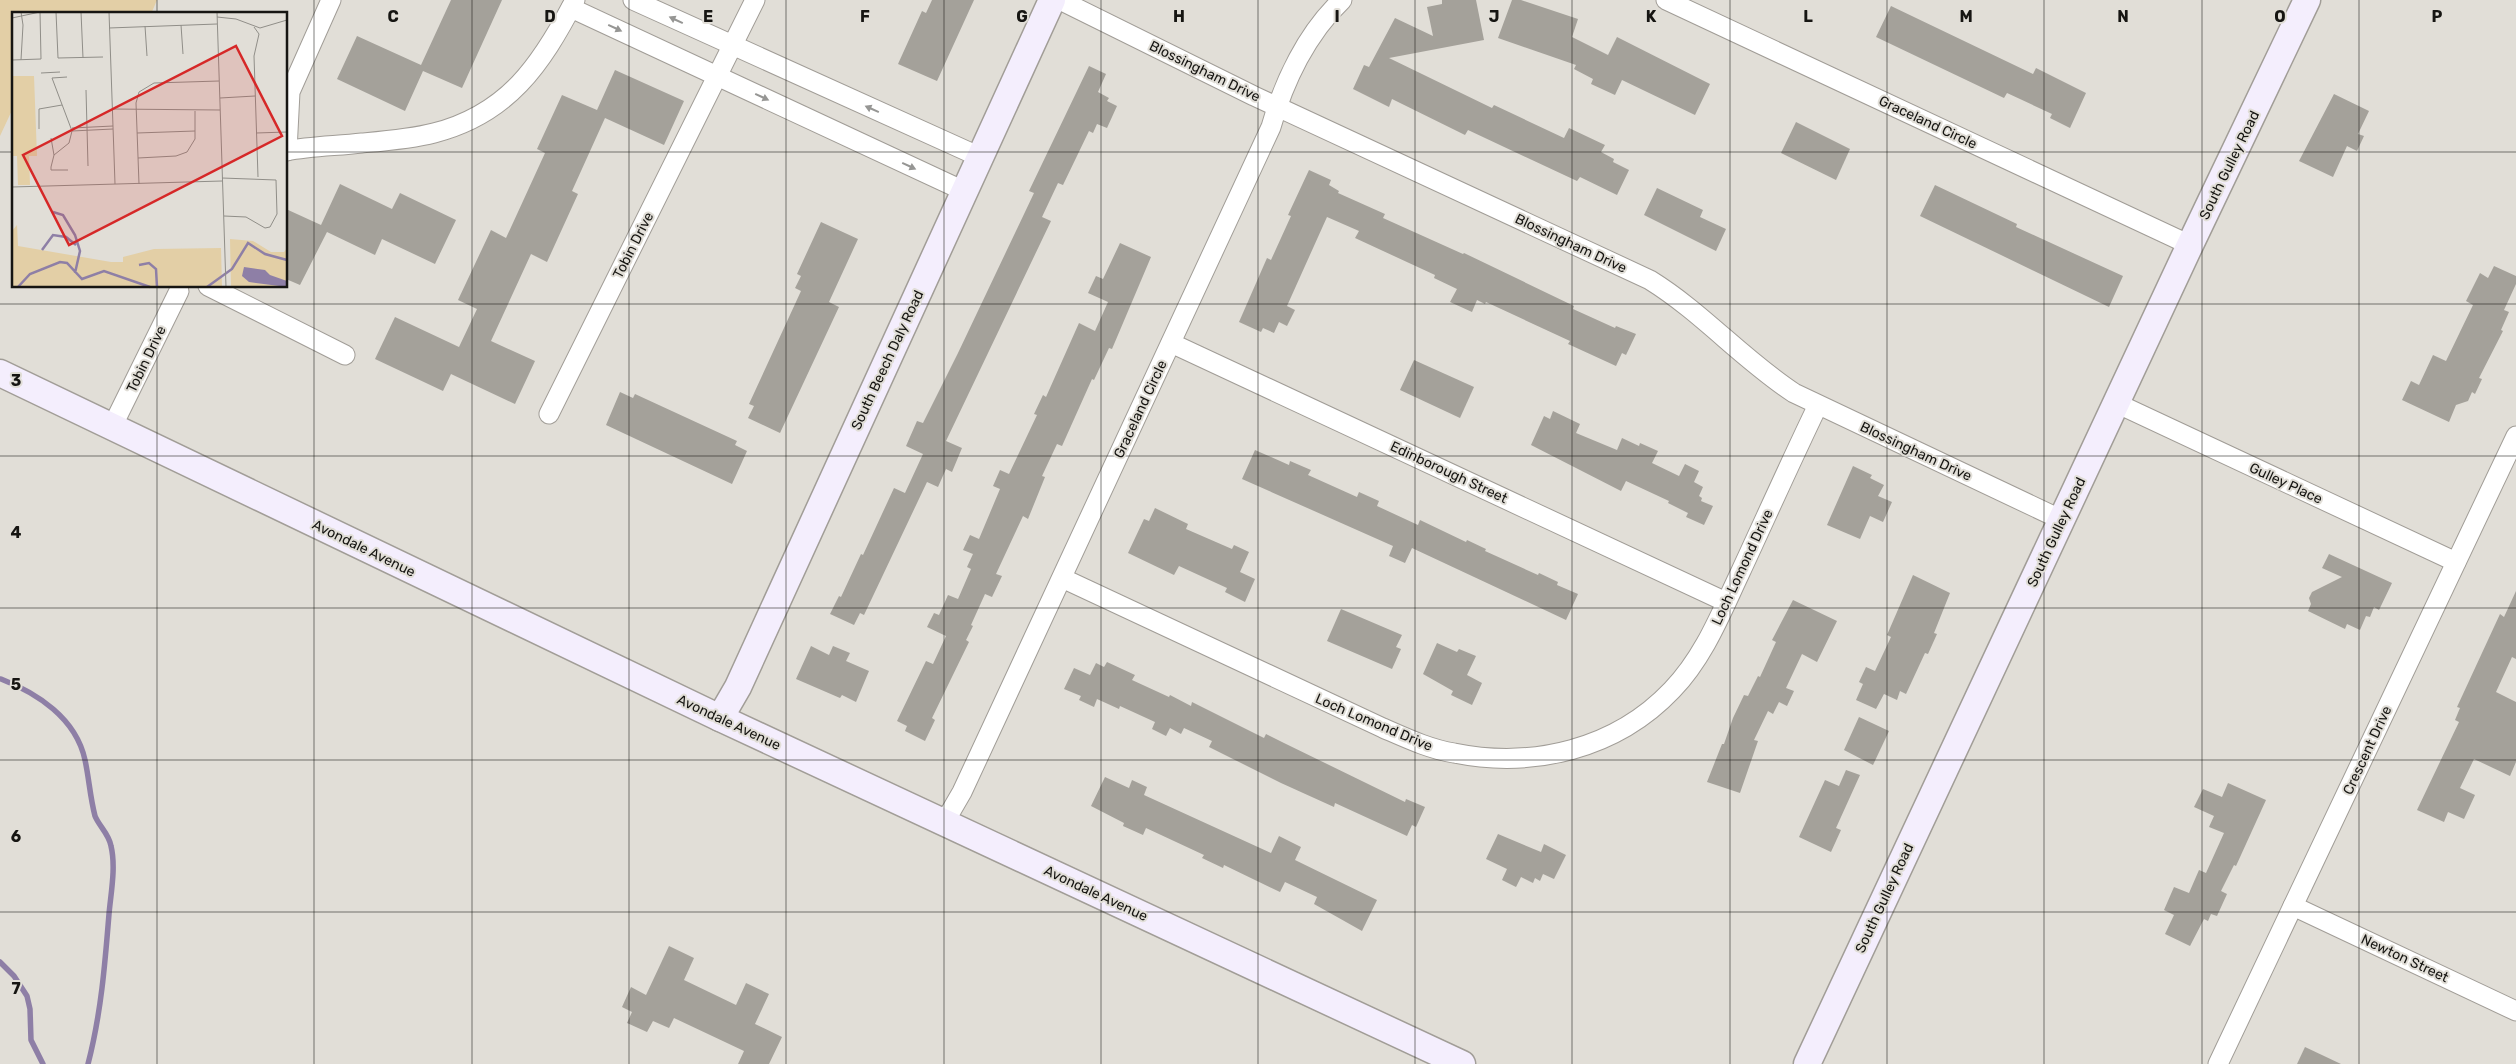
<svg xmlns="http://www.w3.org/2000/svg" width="2516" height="1064" viewBox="0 0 2516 1064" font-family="Rubik,sans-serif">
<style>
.green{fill:#e3cfa6}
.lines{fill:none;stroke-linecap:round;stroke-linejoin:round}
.stream{stroke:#8e7fa6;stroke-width:5.5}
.building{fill:#a4a19a}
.street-casing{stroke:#a19d97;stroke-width:21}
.secondary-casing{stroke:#a19d97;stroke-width:29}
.street{stroke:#fff;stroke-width:19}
.secondary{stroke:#f4eefd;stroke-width:26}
.oneway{fill:#969694}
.grid{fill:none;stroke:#161512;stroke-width:1;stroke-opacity:0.55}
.labels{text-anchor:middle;stroke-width:4;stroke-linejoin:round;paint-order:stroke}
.street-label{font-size:14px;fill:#161512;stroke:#e1ded7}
.inset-river{fill:none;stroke:#8e7fa6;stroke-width:2.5}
.inset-road{fill:none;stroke:#908e88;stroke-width:1}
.view{fill:#d62828;fill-opacity:0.15;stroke:#d62828;stroke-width:2.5}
.inset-edge{fill:none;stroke:#161512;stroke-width:2.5}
.grid-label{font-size:16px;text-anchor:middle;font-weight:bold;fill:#161512;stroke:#e1ded7;stroke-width:4;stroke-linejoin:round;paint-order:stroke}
</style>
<rect width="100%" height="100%" fill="#e1ded7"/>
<path class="green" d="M0,0H157L151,14H14V106L0,136Z"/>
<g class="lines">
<g class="stream">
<path d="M1,679C37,693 76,718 85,760C89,778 90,797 95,816C99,826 109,834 111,846C116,867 111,892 109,914C105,964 101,1014 88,1064"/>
<path d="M0,962L14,976L27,996L30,1009L31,1040L43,1064"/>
</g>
</g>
<g class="building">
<path d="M451,0H502L462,88L423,71L405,111L337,79L357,36L421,65Z"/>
<path d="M932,0H974L937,81L898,64L922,11L926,13Z"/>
<path d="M1442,0H1476L1484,40L1389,58L1492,108L1494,105L1564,138L1569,128L1605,145L1601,152L1614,159L1613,162L1629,170L1617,195L1580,177L1577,181L1468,130L1465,135L1392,99L1389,107L1353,89L1364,65L1369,67L1395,18L1433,36L1427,7L1442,4Z"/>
<path d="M1512,0H1521L1578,19L1572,37L1608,55L1617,37L1710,84L1695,115L1622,80L1615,95L1591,84L1593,79L1574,69L1576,65L1498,38Z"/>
<path d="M1891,6L2033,74L2036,68L2086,93L2070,128L2050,118L2052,114L2007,93L2004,98L1876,37Z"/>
<path d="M1089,66L1106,74L1098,92L1109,98L1107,101L1117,106L1107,128L1097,124L1093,133L1089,131L1063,185L1058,183L1042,217L1051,221L946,441L962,448L952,472L946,469L938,487L927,482L864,615L860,613L854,625L830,614L839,596L841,597L861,554L863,555L894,488L905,493L923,454L906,446L917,421L923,423L958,353L1034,193L1029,191Z"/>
<path d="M615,70L684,101L664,145L605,118L572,191L578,194L547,262L531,254L491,341L535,361L515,404L451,374L443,391L375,359L395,317L459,347L477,309L458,300L491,230L506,238L545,153L537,149L562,95L597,110Z"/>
<path d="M2334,94L2369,111L2358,134L2364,136L2357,151L2347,146L2333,177L2299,161Z"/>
<path d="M1796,122L1850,149L1836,180L1781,153Z"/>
<path d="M1309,170L1331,180L1329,185L1339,191L1338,193L1385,214L1383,218L1463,254L1464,253L1574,306L1573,309L1615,328L1616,326L1636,334L1626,355L1622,353L1616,366L1568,344L1570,341L1486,302L1485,304L1477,300L1472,312L1450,302L1457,289L1434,278L1435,275L1355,238L1359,231L1327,217L1287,306L1295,310L1287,326L1279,322L1274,333L1263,328L1261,332L1239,322L1267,258L1271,260L1291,216L1288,215Z"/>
<path d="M340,184L392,209L400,193L456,220L435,264L382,239L375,255L327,232L300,285L286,279V209L321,225Z"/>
<path d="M1935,185L2017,224L2016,227L2123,276L2109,307L1920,216Z"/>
<path d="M1657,188L1703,210L1700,217L1726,229L1716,251L1644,215Z"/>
<path d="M821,222L858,239L829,302L839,307L780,433L748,418L754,406L749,404L801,291L795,288L801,276L797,274Z"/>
<path d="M1120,243L1151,257L1112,349L1109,348L1094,380L1092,379L1062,446L1057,444L1042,476L1045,477L1028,519L1023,516L996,574L1002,576L992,597L985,594L971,625L973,626L966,640L969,642L932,718L935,720L925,741L905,731L907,726L897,721L926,661L933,664L946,636L927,627L934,613L939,615L948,595L958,599L971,569L967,567L973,554L963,550L970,535L979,539L1000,489L993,486L1000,470L1009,474L1037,415L1034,414L1043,395L1046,397L1079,323L1095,331L1108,302L1088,293L1096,276L1103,279Z"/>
<path d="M2494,266L2516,276V284L2504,310L2509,312L2501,330L2503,331L2479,378L2482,379L2475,394L2472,392L2468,401L2456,405L2449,422L2402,400L2411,381L2419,385L2433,355L2446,361L2473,305L2466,301L2480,273L2488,278Z"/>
<path d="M1414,360L1474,387L1460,418L1400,390Z"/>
<path d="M620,392L633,398L635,394L737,441L735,445L747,451L732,484L606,425Z"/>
<path d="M1553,411L1580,424L1576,433L1617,450L1622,438L1639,446L1640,443L1658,451L1652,463L1679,476L1685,464L1699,471L1694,482L1703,487L1699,496L1702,498L1701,501L1713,506L1704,525L1686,517L1688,513L1668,503L1669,501L1626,481L1621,491L1531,445L1544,416L1550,419Z"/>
<path d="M1255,450L1289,465L1290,461L1311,470L1308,475L1357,497L1359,492L1379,501L1377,506L1418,525L1420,520L1466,542L1467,540L1486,549L1485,551L1538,575L1539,573L1558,582L1557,585L1578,594L1566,620L1412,548L1405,563L1389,556L1393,546L1242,479Z"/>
<path d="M1853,466L1872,475L1870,478L1884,485L1878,496L1892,502L1883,522L1870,516L1860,539L1827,525Z"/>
<path d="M1155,508L1188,524L1186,529L1232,549L1234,545L1249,552L1240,572L1255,579L1245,602L1225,592L1227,588L1179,566L1174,575L1128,553L1144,519L1149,521Z"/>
<path d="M2329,554L2392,583L2379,610L2374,607L2370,617L2366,616L2360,630L2347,624L2345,629L2308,611L2311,604L2309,598L2312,592L2342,577L2322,568Z"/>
<path d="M1913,575L1950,593L1934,633L1937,634L1928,654L1925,653L1906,694L1900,691L1897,700L1884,694L1876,709L1856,700L1863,684L1859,682L1866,667L1875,671L1891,637L1887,635Z"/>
<path d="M2516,591V659L2512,657L2496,692L2516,702V762L2510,776L2474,759L2460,788L2475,795L2464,819L2448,812L2444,822L2417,810L2459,722L2455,720L2460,708L2457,707L2500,614L2504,617Z"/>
<path d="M1793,600L1837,621L1817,662L1802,654L1786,688L1794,691L1787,706L1779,702L1773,714L1768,711L1754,740L1758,741L1740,793L1707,782L1722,744H1724L1733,718L1744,695L1748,696L1758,676L1760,677L1776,642L1772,640Z"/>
<path d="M1341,609L1402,635L1396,647L1401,649L1392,669L1327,641Z"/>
<path d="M1437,643L1457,652L1459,649L1476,656L1467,675L1482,683L1472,705L1451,695L1453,691L1423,674Z"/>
<path d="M811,646L829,655L833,646L850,653L846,661L869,671L856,702L842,695L840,698L796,679Z"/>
<path d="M1107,662L1135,675L1132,680L1169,697L1170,695L1191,706L1192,702L1264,738L1266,734L1284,743L1405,802L1406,799L1425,807L1416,827L1412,825L1407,836L1335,803L1334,807L1281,783L1209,747L1212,741L1184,728L1181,734L1170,728L1166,736L1152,729L1155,722L1120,706L1119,709L1097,699L1094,707L1079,700L1081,696L1064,689L1074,668L1090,675L1096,663L1104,667Z"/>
<path d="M1859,717L1889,731L1873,765L1844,750Z"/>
<path d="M1846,770L1860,775L1836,828L1841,830L1831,852L1799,837L1825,780L1839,786Z"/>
<path d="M1105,777L1129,788L1132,780L1147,787L1144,795L1271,853L1279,836L1301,847L1295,860L1377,900L1362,931L1314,904L1317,897L1285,882L1280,892L1224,865L1223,868L1202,858L1204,855L1146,828L1143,835L1123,826L1124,823L1091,806Z"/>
<path d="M2228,783L2266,800L2236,866L2234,865L2221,891L2227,894L2217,916L2211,914L2208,921L2204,919L2190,946L2165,934L2174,915L2164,910L2174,887L2189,893L2199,870L2206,873L2224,833L2209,827L2214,816L2194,807L2203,789L2222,797Z"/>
<path d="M1498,834L1541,852L1544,844L1566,855L1554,879L1543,874L1540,881L1535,878L1533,883L1521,877L1516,887L1502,880L1507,869L1486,859Z"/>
<path d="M669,946L694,958L684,980L736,1005L746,983L769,994L755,1024L782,1037L769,1064H738L744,1051L674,1018L669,1028L653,1021L647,1032L627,1023L632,1012L622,1007L631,987L646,995Z"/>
<path d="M2305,1047L2341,1064H2297Z"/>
</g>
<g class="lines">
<defs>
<g id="street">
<path d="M633,0L980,157"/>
<path d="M1060,0L1254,96L1650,280C1703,313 1741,358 1794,393L2062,520"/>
<path d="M1666,0L2190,245"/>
<path d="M571,8L964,191"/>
<path d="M286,151C311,146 337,146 362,143C385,141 411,139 434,133C508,114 541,65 575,0"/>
<path d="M287,151L290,92L331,0"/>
<path d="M208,286L345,355"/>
<path d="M1171,343L1726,602"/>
<path d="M2116,403L2456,562"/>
<path d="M549,414L755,0"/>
<path d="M112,427L179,291"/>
<path d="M1062,578L1383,728C1406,738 1429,749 1454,753C1533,769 1616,749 1672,690C1704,657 1721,613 1740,573C1766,517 1791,461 1818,405"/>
<path d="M944,823L962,792L1271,127C1284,81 1307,33 1342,0"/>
<path d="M2293,906L2516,1011"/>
<path d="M2218,1064L2516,436"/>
</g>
<g id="secondary">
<path d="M0,373L720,718L1462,1064"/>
<path d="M720,718L738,687L1052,0"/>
<path d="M1807,1064L2190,245L2307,0"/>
</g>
</defs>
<use href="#street" class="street-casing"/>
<use href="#secondary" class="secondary-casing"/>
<use href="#street" class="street"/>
<use href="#secondary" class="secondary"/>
</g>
<defs><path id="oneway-solid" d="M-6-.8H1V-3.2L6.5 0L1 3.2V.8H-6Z" transform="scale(1.25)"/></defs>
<g class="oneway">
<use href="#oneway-solid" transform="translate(676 20) rotate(-155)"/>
<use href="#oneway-solid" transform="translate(615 28) rotate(25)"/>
<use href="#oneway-solid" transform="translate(762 97) rotate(25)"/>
<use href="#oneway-solid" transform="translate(872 109) rotate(-156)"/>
<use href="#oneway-solid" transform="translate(909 166) rotate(25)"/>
</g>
<path class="grid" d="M157,0V14M314,0V1064M472,0V1064M629,0V1064M786,0V1064M944,0V1064M1101,0V1064M1258,0V1064M1415,0V1064M1572,0V1064M1730,0V1064M1887,0V1064M2044,0V1064M2202,0V1064M2359,0V1064M0,152H14M286,152H2516M157,286V1064M0,304H2516M0,456H2516M0,608H2516M0,760H2516M0,912H2516"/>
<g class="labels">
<g class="street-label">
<text transform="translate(1205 71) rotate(26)" y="5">Blossingham Drive</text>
<text transform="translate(1928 122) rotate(25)" y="5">Graceland Circle</text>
<text transform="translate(2229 165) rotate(-64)" y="5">South Gulley Road</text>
<text transform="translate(1571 243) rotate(25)" y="5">Blossingham Drive</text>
<text transform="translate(633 245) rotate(-63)" y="5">Tobin Drive</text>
<text transform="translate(146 359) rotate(-64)" y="5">Tobin Drive</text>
<text transform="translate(887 360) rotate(-65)" y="5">South Beech Daly Road</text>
<text transform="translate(1140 409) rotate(-65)" y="5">Graceland Circle</text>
<text transform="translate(1916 451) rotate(25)" y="5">Blossingham Drive</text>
<text transform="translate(1449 472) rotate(25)" y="5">Edinborough Street</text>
<text transform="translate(2286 483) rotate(25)" y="5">Gulley Place</text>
<text transform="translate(2056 532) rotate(-65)" y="5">South Gulley Road</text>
<text transform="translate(364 548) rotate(26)" y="5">Avondale Avenue</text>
<text transform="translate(1742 567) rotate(-65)" y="5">Loch Lomond Drive</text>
<text transform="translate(729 722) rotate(25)" y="5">Avondale Avenue</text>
<text transform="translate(1374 722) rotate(23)" y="5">Loch Lomond Drive</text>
<text transform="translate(2367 750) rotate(-65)" y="5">Crescent Drive</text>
<text transform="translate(1096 893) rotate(25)" y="5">Avondale Avenue</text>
<text transform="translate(1884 898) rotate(-65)" y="5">South Gulley Road</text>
<text transform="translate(2405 958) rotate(25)" y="5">Newton Street</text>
</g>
</g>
<g transform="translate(12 12)">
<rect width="275" height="275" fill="#e1ded7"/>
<path d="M0,64H22L25,144H17L18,173H6L5,144H0ZM5,213L6,234L99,250H111V245L142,237L209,236L210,275H0V219ZM218,227L241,229L259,240H272L275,236V275H219Z" fill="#e3cfa6"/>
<path d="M232,255L253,258L258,263L275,269V275L237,270L230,264Z" fill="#8e7fa6"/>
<path class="inset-river" d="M41,200L51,203L63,223L68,239L63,261M30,238L41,223L54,225L64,233M127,253L137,251L144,257L145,275M6,275L18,262L48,250L55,251L70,267L92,259L138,275M195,275L220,257L236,231L253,242L275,248"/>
<path class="inset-road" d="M9,0L11,13L9,48M44,0L46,46L91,45M69,0L71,46M97,0L103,172M205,0L214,275M205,5L224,7L248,16L275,8M0,6L28,0M169,13L171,42M133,14L135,44M242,15L247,22L242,44L246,165M97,16L205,12M0,48L29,47L28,0M29,61L48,60M55,65L40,66L60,119L57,131L42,143L39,155V158H56M74,78L76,154M208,86L243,84M100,97L208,98M60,116L101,114M27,117V97L50,93M60,119L101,117M125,121L183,119M244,121L275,120M39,126L42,143M126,146L164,144L175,140L183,127V99M210,166L264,168L265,202L258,215L253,216L234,205L212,204M127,172L124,91L127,80L142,71L207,69M0,175L210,169"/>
<path class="view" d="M224,34L270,124L57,233L11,143Z"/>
<rect width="275" height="275" class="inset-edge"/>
</g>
<g class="grid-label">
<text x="393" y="22">C</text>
<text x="550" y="22">D</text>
<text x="708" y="22">E</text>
<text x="865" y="22">F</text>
<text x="1022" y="22">G</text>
<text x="1179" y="22">H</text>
<text x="1337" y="22">I</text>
<text x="1494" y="22">J</text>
<text x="1651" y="22">K</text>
<text x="1808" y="22">L</text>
<text x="1966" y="22">M</text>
<text x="2123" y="22">N</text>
<text x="2280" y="22">O</text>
<text x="2437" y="22">P</text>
<text x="16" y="386">3</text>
<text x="16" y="538">4</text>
<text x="16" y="690">5</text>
<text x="16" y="842">6</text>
<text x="16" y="994">7</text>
</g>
</svg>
